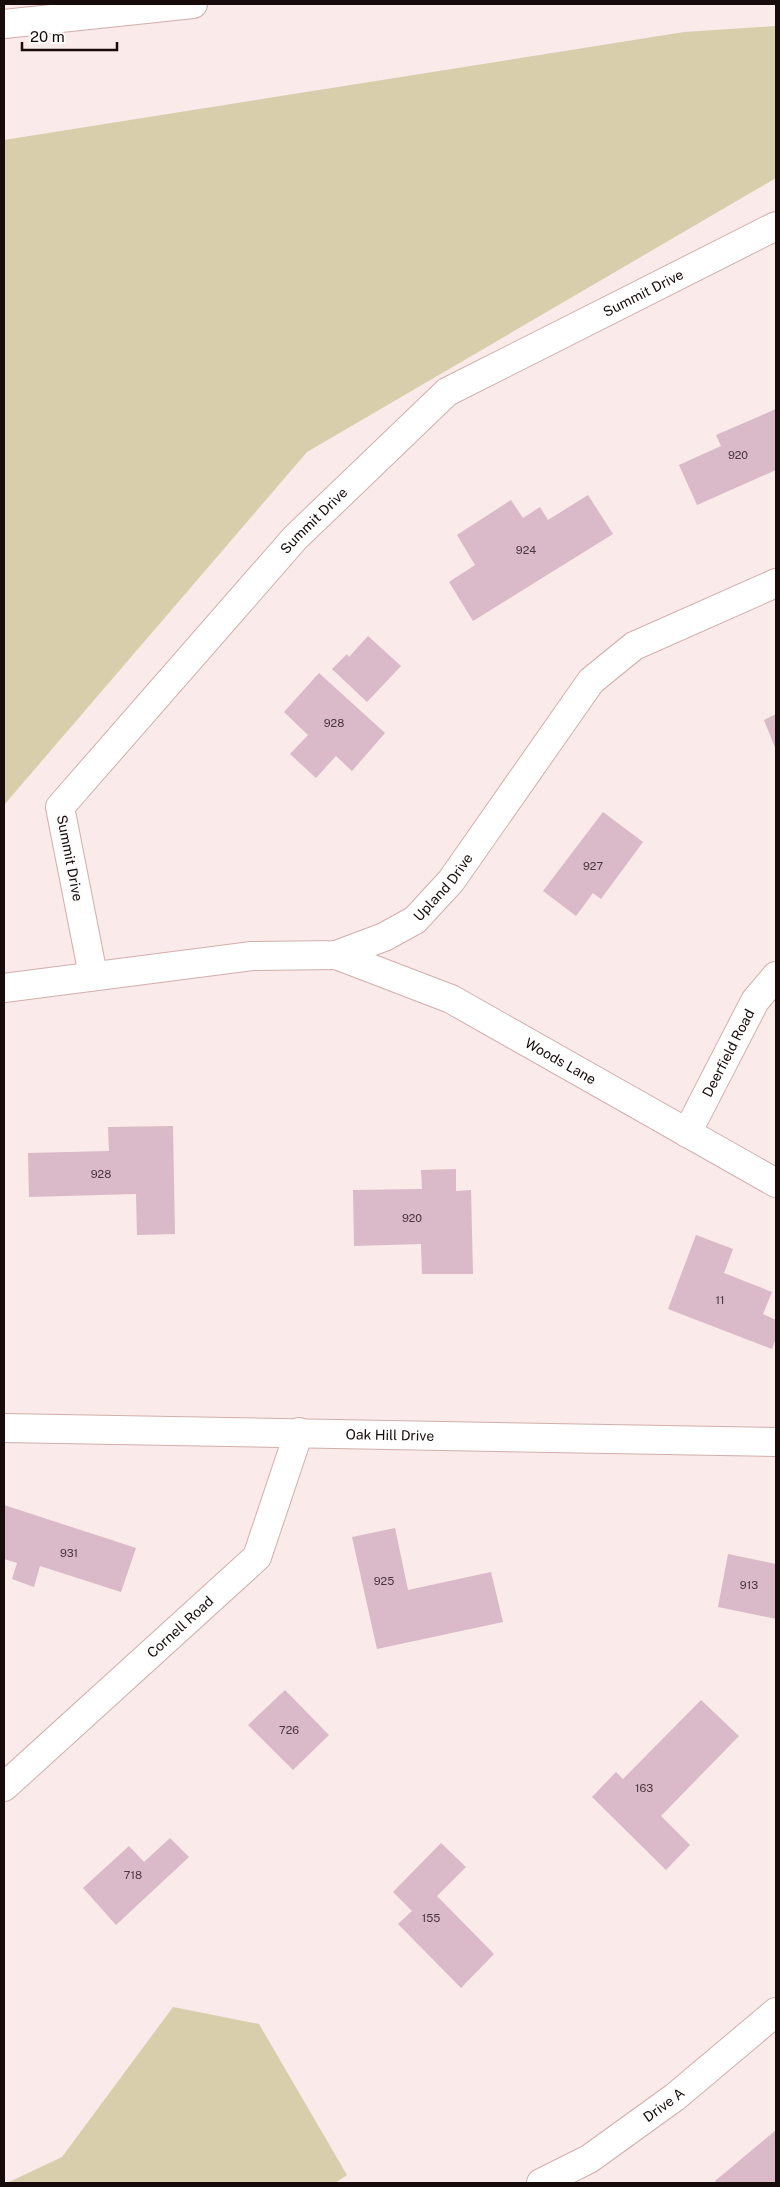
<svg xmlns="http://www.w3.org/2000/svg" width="780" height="2187" viewBox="0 0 780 2187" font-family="'Public Sans',sans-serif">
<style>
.green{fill:#d9ceac}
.building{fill:#dab9c8}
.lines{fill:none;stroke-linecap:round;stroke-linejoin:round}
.minor-casing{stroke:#d2aeab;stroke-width:30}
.minor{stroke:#fff;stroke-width:28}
.labels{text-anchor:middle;stroke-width:5;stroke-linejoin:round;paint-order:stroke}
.number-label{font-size:11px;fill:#48363a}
.street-label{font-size:14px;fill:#180b0b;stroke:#fbfbfb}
</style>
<rect width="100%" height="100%" fill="#faeae9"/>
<g class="green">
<path d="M776,26V178L307,452L4,805V140L684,32Z"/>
<path d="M173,2007L259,2024L347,2175L335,2183H7L62,2157Z"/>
</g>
<g class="building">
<path d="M776,409V470L697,505L679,465L721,446L716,435Z"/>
<path d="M588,495L613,534L473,621L449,582L475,565L457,535L511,500L523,518L540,507L548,520Z"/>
<path d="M368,636L401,666L367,702L332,669L347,654L349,657Z"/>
<path d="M319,673L385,733L352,771L336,756L316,778L290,754L308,735L284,712Z"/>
<path d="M776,714V750L764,720Z"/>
<path d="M603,812L643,842L601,899L593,893L576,916L543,891Z"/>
<path d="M173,1126L175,1234L137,1235L136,1194L29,1197L28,1153L109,1151L108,1127Z"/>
<path d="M456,1169V1191L471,1190L473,1274H422L421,1244L354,1246L353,1190L422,1189L421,1170Z"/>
<path d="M696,1235L733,1249L724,1273L772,1292L763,1314L776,1320V1338L772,1349L668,1309Z"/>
<path d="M4,1505L136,1548L121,1592L40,1566L34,1587L12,1579L17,1563L4,1559Z"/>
<path d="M395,1528L408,1590L491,1572L503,1622L377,1649L352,1537Z"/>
<path d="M728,1554L776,1564V1619L718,1607Z"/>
<path d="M285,1690L329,1735L293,1770L248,1725Z"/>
<path d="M701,1700L739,1736L661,1816L690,1845L666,1870L592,1797L616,1772L623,1779Z"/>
<path d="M170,1838L189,1857L116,1925L83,1888L129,1846L144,1862Z"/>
<path d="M441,1843L466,1867L437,1896L494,1954L461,1988L398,1924L412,1911L393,1892Z"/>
<path d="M776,2130V2183H717L715,2181Z"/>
</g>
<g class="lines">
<defs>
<g id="minor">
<path d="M4,24L193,4"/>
<path id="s1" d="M336,955L451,999L776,1183"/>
<path id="s2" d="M93,975L60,807L295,538L447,392L776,226"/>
<path id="s3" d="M4,988L252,956L336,955L384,937L415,920L451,881L591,681L634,646L776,583"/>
<path id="s4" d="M687,1133L755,1001L776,976"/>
<path id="s5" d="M4,1428L776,1442"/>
<path id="s6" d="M4,1787L257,1557L299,1432"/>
<path id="s7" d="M541,2183L589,2159L675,2097L776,2012"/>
</g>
</defs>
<use href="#minor" class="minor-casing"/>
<use href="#minor" class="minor"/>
</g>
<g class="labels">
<g class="number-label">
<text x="738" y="459">920</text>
<text x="526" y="554">924</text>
<text x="334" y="727">928</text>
<text x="593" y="870">927</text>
<text x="101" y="1178">928</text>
<text x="412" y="1222">920</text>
<text x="720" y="1304">11</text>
<text x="69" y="1557">931</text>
<text x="384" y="1585">925</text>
<text x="749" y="1589">913</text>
<text x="289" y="1734">726</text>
<text x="644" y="1792">163</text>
<text x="133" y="1879">718</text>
<text x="431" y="1922">155</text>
</g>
<g class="street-label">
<text dy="5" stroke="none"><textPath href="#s2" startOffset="959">Summit Drive</textPath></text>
<text dy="5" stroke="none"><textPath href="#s2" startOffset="554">Summit Drive</textPath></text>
<text transform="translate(70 858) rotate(79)" y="5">Summit Drive</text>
<text dy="5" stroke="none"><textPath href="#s3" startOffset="464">Upland Drive</textPath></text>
<text dy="5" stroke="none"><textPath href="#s4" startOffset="90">Deerfield Road</textPath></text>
<text dy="5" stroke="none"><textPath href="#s1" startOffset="249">Woods Lane</textPath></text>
<text dy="5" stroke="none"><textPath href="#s5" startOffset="386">Oak Hill Drive</textPath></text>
<text dy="5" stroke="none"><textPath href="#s6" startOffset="238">Cornell Road</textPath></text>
<text dy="5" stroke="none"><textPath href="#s7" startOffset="146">Drive A</textPath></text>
</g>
</g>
<rect width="780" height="2187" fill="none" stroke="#180b0b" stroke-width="10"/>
<path d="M22 42v8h95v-8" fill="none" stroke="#180b0b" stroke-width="2.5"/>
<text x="30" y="42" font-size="15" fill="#180b0b" stroke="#fbfbfb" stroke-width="4" paint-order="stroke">20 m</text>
</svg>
